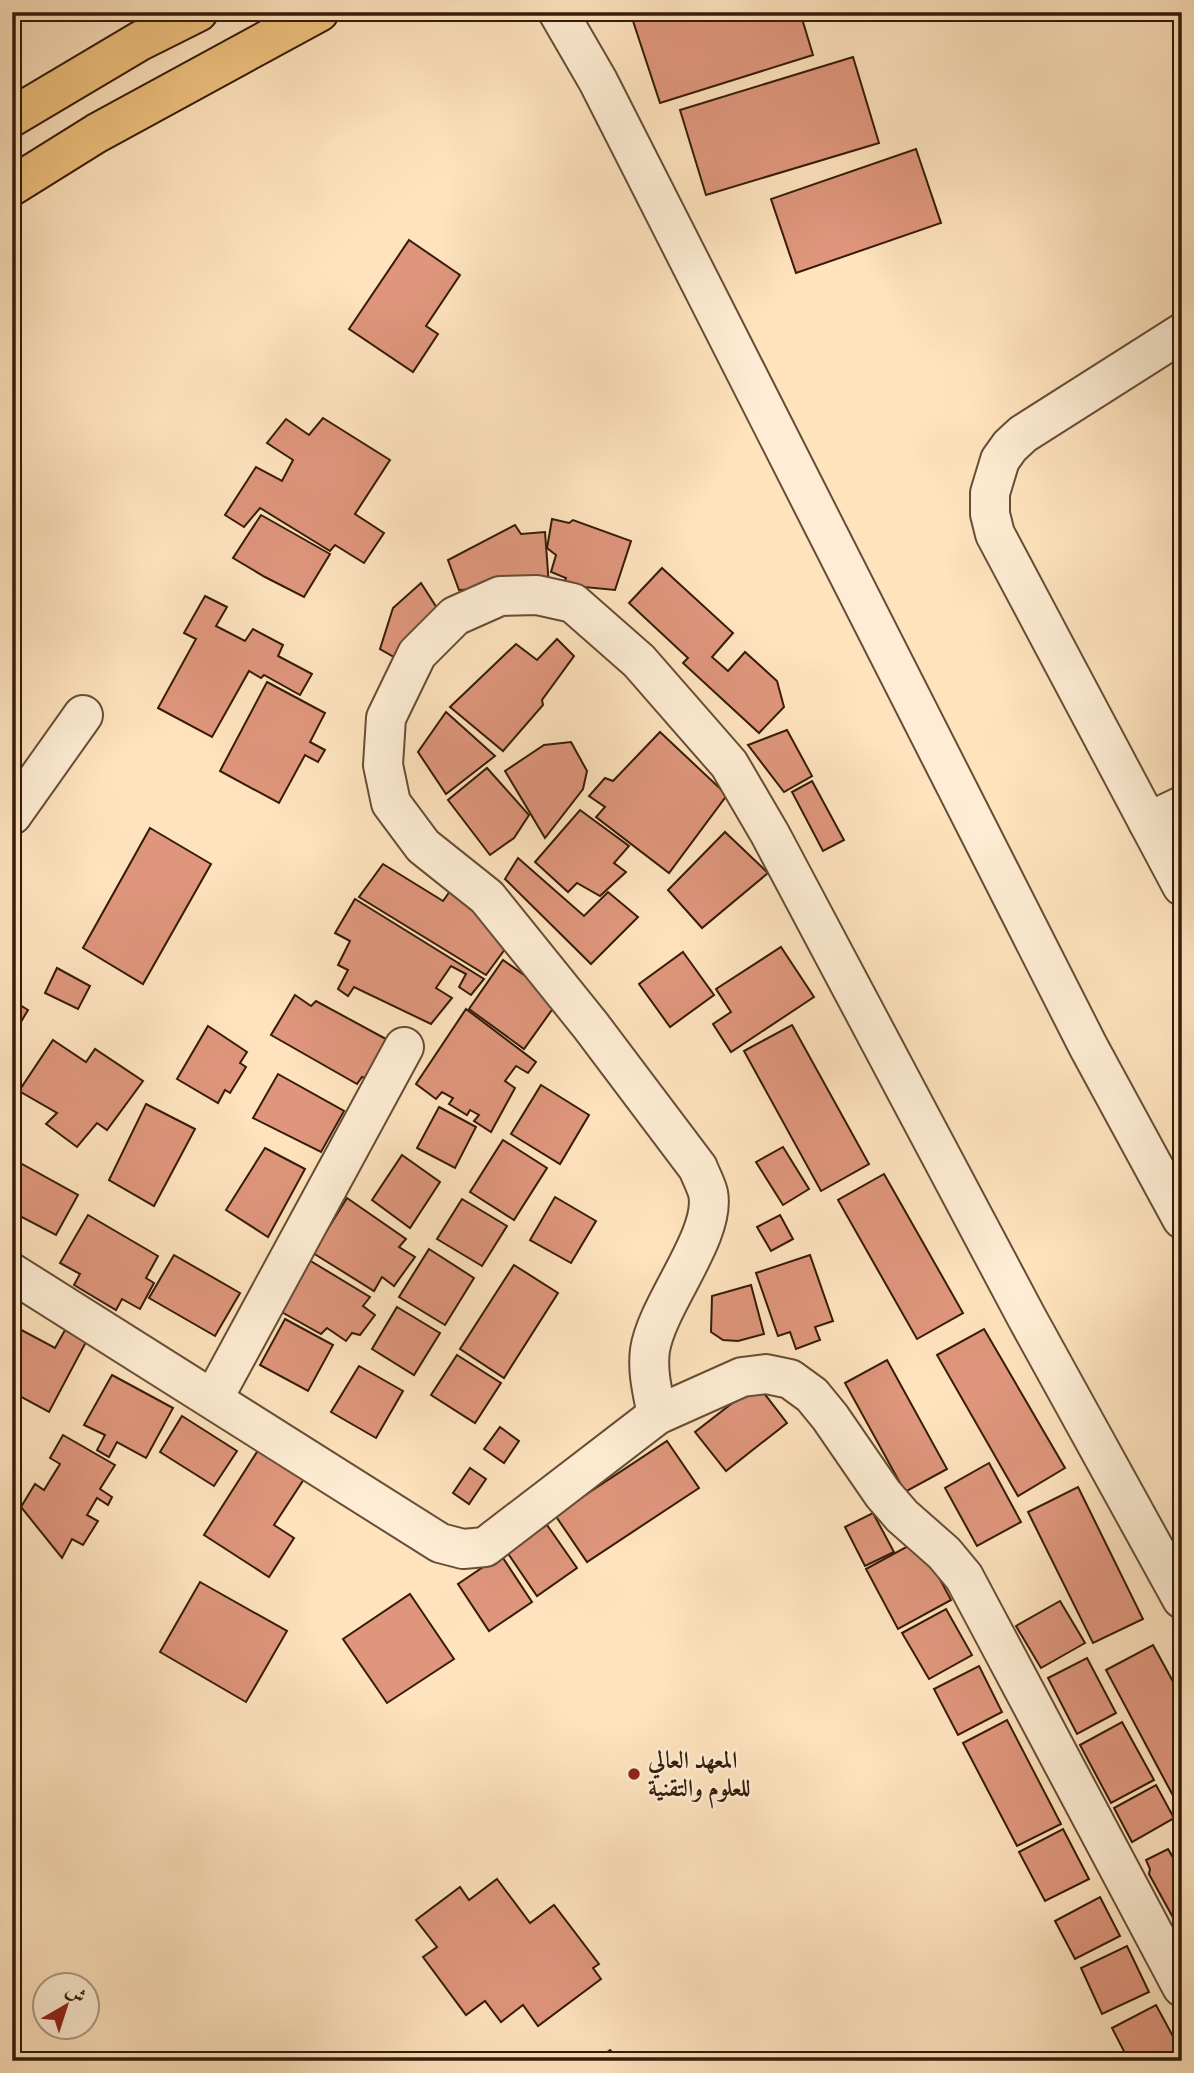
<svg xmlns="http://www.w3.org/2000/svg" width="1194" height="2073" viewBox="0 0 1194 2073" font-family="'Gentium Book Plus',Amiri,serif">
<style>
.building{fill:#df967c;stroke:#351b08;stroke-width:2}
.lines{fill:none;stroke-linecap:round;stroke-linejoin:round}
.street-casing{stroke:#674d35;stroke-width:42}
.primary-casing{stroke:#351b08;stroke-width:42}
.street{stroke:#feedd4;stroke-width:38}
.primary{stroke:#efc27e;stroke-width:38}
.poi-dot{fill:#8f2418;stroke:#feedd4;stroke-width:2.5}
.labels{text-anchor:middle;stroke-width:5;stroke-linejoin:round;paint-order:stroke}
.poi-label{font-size:24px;font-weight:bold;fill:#351b08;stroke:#feedd4;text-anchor:start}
</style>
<rect width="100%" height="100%" fill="#fee3bd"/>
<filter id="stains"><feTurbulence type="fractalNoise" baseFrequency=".00286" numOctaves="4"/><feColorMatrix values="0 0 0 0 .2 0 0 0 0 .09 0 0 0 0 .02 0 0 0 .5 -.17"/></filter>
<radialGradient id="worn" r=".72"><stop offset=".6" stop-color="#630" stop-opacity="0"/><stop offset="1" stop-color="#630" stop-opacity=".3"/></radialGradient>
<g class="building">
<path d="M650,12H800L813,55L660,103L632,18Z"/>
<path d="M853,57L879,143L706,195L680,110Z"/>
<path d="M916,149L941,223L796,273L771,199Z"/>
<path d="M409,240L460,275L426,326L438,334L413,372L349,329Z"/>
<path d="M323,418L390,460L355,514L384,533L364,563L335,545L330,551L260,508L244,527L225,515L256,467L282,481L293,460L267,443L286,419L309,435Z"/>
<path d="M261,515L330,554L304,597L265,577L233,558Z"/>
<path d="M552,519L569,523L573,520L631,541L615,590L563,585L566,578L551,572L556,555L547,548Z"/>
<path d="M515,525L521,534L545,532L549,586L459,590L448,560Z"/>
<path d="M662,568L733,633L712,657L728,671L745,652L777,681L784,707L759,733L683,663L688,658L629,603Z"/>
<path d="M421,583L444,619L406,664L380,649L393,608Z"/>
<path d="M205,596L227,607L216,626L245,641L253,629L283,645L278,656L312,674L300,695L264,675L261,678L249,671L212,737L158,708L196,639L184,633Z"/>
<path d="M557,639L574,656L542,700L543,705L503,751L450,707L516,644L537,660Z"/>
<path d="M267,682L325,713L310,742L325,750L318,762L305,755L279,803L220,771Z"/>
<path d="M446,712L495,756L446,794L418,752Z"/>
<path d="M787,730L812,776L784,792L748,745Z"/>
<path d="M660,732L727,795L669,873L596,817L605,807L589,796L605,778L613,781Z"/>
<path d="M571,742L587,771L583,789L545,838L505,771L544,745Z"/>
<path d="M487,768L529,815L514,838L490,855L448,800Z"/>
<path d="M812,781L844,840L823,851L792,792Z"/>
<path d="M580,810L629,846L614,863L626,872L600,896L577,883L568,892L535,862Z"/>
<path d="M150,828L211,864L143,984L83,948Z"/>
<path d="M725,832L768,873L702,928L668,890Z"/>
<path d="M518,858L584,916L608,892L638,917L591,964L505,879Z"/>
<path d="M383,864L443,901L453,887L514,937L486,975L359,897Z"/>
<path d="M355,899L484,979L471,995L459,987L466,974L451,966L436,988L452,998L431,1024L354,987L348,996L338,989L348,970L338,965L350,941L335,933Z"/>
<path d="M781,947L814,997L731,1052L713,1024L731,1012L716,989Z"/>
<path d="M683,952L714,995L670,1027L639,984Z"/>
<path d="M503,960L559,1000L524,1049L469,1009Z"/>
<path d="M57,968L90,986L78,1009L45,993Z"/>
<path d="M295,995L311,1006L316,1001L397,1045L375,1082L362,1077L357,1084L271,1035Z"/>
<path d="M12,1000L28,1010L12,1037Z"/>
<path d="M466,1009L536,1062L528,1073L516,1066L505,1081L515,1088L491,1132L474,1121L479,1115L470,1110L467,1115L449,1104L453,1098L442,1092L436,1099L416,1084Z"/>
<path d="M792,1025L869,1164L821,1191L744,1051Z"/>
<path d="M208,1026L247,1052L240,1063L246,1067L230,1093L225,1090L218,1103L177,1079Z"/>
<path d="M53,1040L86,1062L95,1049L143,1081L107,1130L97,1123L77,1147L46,1124L57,1113L19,1091Z"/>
<path d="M278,1074L344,1111L321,1152L253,1118Z"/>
<path d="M541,1085L589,1115L560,1164L511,1134Z"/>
<path d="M146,1104L195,1129L154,1206L109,1180Z"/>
<path d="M439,1107L476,1127L455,1168L417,1148Z"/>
<path d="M503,1140L547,1168L514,1220L470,1192Z"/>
<path d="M783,1147L809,1189L783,1205L756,1162Z"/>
<path d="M265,1148L305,1169L268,1237L226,1210Z"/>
<path d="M402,1155L440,1182L410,1228L372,1200Z"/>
<path d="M13,1159L78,1195L56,1235L12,1212Z"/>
<path d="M884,1174L963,1313L917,1339L838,1200Z"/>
<path d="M555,1197L596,1221L571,1263L530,1240Z"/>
<path d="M347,1198L406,1239L399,1247L415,1257L394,1286L382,1277L374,1291L313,1253Z"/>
<path d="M462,1199L507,1226L482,1266L437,1239Z"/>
<path d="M88,1215L158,1256L146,1278L154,1283L140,1309L122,1299L116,1310L74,1285L80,1274L60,1263Z"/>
<path d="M780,1215L793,1239L771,1251L757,1227Z"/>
<path d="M429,1249L474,1278L445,1325L399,1297Z"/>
<path d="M174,1255L240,1293L215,1336L149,1298Z"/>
<path d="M810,1255L833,1321L815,1327L820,1340L796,1349L790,1332L778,1336L756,1273Z"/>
<path d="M309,1260L370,1297L363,1306L375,1315L360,1335L352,1333L346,1341L327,1328L321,1334L278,1310Z"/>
<path d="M514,1265L558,1293L504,1378L460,1349Z"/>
<path d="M751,1285L764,1334L738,1341L723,1340L711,1332L712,1296Z"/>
<path d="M397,1307L440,1333L414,1375L372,1349Z"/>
<path d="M285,1319L333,1345L308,1391L260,1365Z"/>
<path d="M12,1325L55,1348L65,1330L86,1342L49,1412L12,1392Z"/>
<path d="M984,1329L1065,1468L1018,1496L937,1355Z"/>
<path d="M457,1355L501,1383L475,1423L431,1395Z"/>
<path d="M887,1360L947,1469L905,1492L845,1383Z"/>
<path d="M359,1366L403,1391L376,1438L331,1412Z"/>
<path d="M112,1375L173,1408L146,1458L117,1442L109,1457L97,1450L105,1435L84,1425Z"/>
<path d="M757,1384L787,1423L726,1471L695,1432Z"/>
<path d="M182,1416L237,1451L214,1486L160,1452Z"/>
<path d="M500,1427L519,1441L504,1463L484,1449Z"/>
<path d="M63,1435L115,1465L100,1489L112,1497L108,1505L97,1498L87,1515L98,1521L83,1545L72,1539L62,1558L21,1507L35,1484L44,1490L60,1464L50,1458Z"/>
<path d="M667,1441L699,1488L587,1562L555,1515Z"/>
<path d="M262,1444L308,1473L274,1525L294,1538L269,1577L204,1535Z"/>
<path d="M989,1463L1021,1522L977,1546L945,1488Z"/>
<path d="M470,1468L486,1479L469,1504L453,1493Z"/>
<path d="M1078,1487L1143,1619L1093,1643L1028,1512Z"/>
<path d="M873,1513L894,1552L865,1566L845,1527Z"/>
<path d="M547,1525L577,1568L537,1596L507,1552Z"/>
<path d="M919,1540L951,1600L898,1629L866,1569Z"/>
<path d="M501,1555L532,1602L489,1631L458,1584Z"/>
<path d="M200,1582L287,1631L246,1702L160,1652Z"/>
<path d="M410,1594L454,1659L387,1703L343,1639Z"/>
<path d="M1060,1601L1085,1643L1041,1668L1016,1626Z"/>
<path d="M946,1609L972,1655L929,1679L902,1633Z"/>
<path d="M1153,1645L1182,1698V1803L1178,1805L1106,1670Z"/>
<path d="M1087,1658L1116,1713L1077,1734L1048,1678Z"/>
<path d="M979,1666L1002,1712L958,1735L934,1689Z"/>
<path d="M1007,1720L1061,1824L1017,1846L963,1743Z"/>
<path d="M1122,1722L1154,1780L1111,1803L1080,1745Z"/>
<path d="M1156,1785L1174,1818L1132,1842L1114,1808Z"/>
<path d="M1063,1829L1089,1879L1045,1901L1019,1852Z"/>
<path d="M1168,1849L1175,1861L1180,1858L1182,1861V1934L1149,1874L1150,1869L1146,1860Z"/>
<path d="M497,1879L530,1923L554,1905L599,1964L593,1968L601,1979L538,2026L523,2005L501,2022L485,2001L466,2015L423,1957L437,1947L416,1920L460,1887L469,1900Z"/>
<path d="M1100,1897L1120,1936L1075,1959L1055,1921Z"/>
<path d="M1127,1946L1149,1992L1102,2014L1081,1968Z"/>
<path d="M1156,2005L1182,2053L1167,2061H1129L1112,2028Z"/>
<path d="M610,2050L619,2061H595Z"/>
</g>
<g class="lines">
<defs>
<g id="street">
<path d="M558,12L598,81L1088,1046L1182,1219"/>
<path d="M1182,333L1023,434L1010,446L1000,460L990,493V514L995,534L1182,886"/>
<path d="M12,815L83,715"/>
<path d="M1148,822L1182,806"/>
<path d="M12,1273L440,1543L463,1549L485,1547L657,1415L742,1377L766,1374L790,1379L812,1395L830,1417L883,1494L902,1516L944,1553L964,1577L1182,1987"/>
<path d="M213,1399L404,1047"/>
<path d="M657,1415C653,1394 647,1372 650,1350C657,1304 717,1235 708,1193C706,1185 701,1176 698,1168L591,1026L487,897L423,846L391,803L383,765L386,718L417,654L455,616L500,596L537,595L573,603L639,661L729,764L770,834L1027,1318L1182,1599"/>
</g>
<g id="primary">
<path d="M12,117L140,41L198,12"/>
<path d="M12,186L97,133L319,12"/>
</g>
</defs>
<use href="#street" class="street-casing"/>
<use href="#primary" class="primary-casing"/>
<use href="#street" class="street"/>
<use href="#primary" class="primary"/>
</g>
<circle class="poi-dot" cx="634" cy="1774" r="7"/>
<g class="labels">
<g class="poi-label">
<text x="648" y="1768">المعهد العالي<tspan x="648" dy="28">للعلوم والتقنية</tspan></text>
</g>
</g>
<rect width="1194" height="2073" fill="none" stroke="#fee3bd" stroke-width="42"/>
<rect x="14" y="14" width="1166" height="2045" fill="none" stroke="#351b08" stroke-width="3.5"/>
<rect x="21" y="21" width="1152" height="2031" fill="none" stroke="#351b08" stroke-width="2"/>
<g transform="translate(66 2006) rotate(39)"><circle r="33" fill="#feedd4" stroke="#ae9982" stroke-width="2"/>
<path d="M0-5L12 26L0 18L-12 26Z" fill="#8f2418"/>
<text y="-10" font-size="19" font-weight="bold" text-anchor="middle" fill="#351b08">ش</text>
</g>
<rect width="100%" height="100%" filter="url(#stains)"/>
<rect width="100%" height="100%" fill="url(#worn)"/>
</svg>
